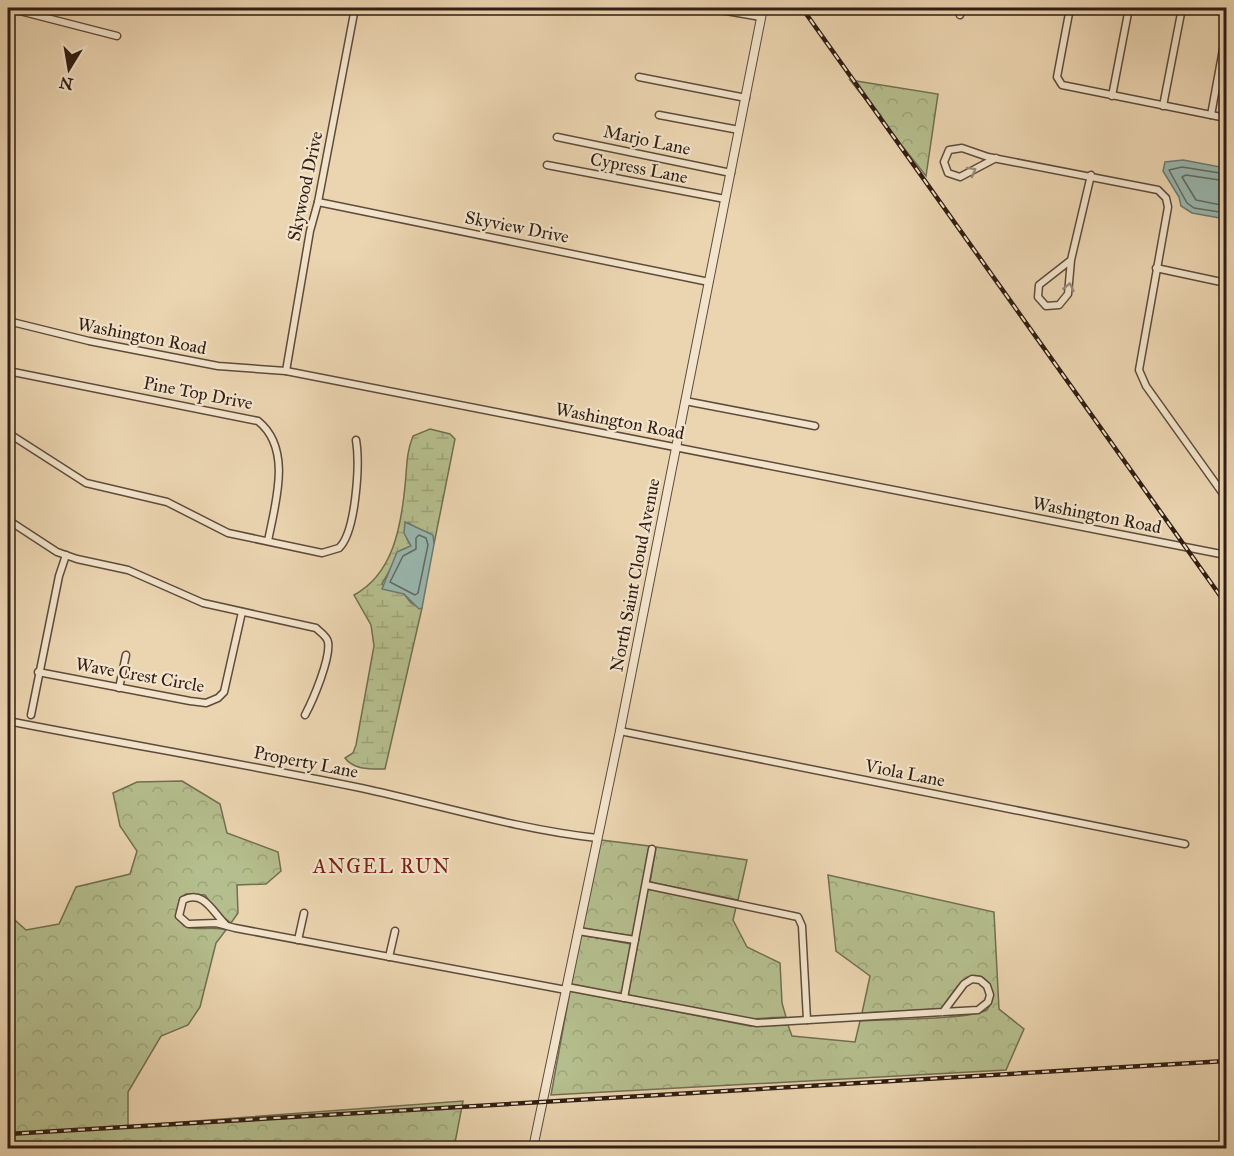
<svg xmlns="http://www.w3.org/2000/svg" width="1234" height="1156" viewBox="0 0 1234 1156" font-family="'IM FELL Great Primer',serif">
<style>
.forest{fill:url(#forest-crowns);stroke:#726e50;stroke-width:1.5}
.wetland{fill:url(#wetland-marsh);stroke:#726e50;stroke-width:1.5}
.water{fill:#99b8b1;stroke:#6f7a72;stroke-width:1.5}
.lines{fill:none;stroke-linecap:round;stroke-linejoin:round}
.shore{stroke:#646a62;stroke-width:1.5}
.minor-casing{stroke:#5f4b3a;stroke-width:9}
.tertiary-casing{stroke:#5f4b3a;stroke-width:10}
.minor{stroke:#f2e4cc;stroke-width:6}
.tertiary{stroke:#f2e4cc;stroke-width:8}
.rail-casing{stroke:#301d13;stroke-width:4.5}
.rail{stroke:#f2e4cc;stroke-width:2;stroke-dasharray:7;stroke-linecap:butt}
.oneway{stroke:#9b8a79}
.labels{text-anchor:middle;stroke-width:4.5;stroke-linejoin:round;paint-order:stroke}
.street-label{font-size:18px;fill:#301d13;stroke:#f2e4cc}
.neighbourhood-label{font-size:20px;letter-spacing:1.5px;fill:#7a1f14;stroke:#f2e4cc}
</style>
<defs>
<pattern id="forest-crowns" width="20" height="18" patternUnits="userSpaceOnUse" patternTransform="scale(1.5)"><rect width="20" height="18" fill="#b5be8e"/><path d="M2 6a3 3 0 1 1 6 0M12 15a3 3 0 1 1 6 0" fill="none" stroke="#9ca37a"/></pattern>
<pattern id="wetland-marsh" width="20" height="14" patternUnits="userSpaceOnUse" patternTransform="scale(1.5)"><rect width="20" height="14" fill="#b5be8e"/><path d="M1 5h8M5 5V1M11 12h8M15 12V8" fill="none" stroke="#9ca37a"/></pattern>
</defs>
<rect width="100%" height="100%" fill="#ebd5b1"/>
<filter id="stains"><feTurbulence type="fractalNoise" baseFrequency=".00333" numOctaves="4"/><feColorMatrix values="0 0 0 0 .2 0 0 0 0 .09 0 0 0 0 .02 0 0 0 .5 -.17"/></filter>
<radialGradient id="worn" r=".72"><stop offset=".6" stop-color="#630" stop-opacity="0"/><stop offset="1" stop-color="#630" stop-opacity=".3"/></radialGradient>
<g class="forest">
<path d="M850,80L938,94L926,176Z"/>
<path d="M182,781L220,804L227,833L278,852L281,871L266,884L237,885L238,913L231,923L218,913L205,895L186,894L180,898L176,916C187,937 207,924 226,930L216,943L200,1007L188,1025L161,1036L128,1092V1126L463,1101L454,1148H8V914L26,930L59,924L76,887L130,874L137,851L120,826L113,793L137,782Z"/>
<path d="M601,840L649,846L633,936L582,928Z"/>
<path d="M656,847L747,860L738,900L650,882Z"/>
<path d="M828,875L994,912L999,1009L1024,1029L1006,1070L551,1095L570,991L750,1026L788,1025L792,1036L855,1042L860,1021C887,1019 967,1020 987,1010C999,993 986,966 965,979C956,985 948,1000 941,1009L862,1013L870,976L836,951Z"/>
<path d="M648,889L736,907L733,920L747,947L780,963L782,1003L786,1017L751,1019L628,995Z"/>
<path d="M581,935L631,944L622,994L571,984Z"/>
</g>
<path class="wetland" d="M430,429L450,434L455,439L434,544C431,528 420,533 409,523L407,539L411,546L401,550L382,584L404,594L411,603L422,608L385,769C370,769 354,770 345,758L353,753L356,745L374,646L371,625L354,595C393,574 401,527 405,486C407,468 406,453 413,436Z"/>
<g class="water">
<path d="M1183,160L1226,168V219L1192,213L1181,206L1179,197L1163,171L1165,162Z"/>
<path d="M405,522L433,535L434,544L422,608L419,609L404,594L382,589L397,552L411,546L404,533Z"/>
</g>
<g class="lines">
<g class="shore">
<path d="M1226,174L1182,167L1169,170L1187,203L1194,208L1226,213"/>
<path d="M1226,181L1186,175L1182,177L1196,200L1226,206"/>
<path d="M419,535L426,538L428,545L418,593L415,595L390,582L403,556L416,549V538Z"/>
</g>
<defs>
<g id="minor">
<path d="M8,8L117,36"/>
<path d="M709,8L761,17"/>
<path d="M1070,8L1057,77L1062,85L1226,118"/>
<path d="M960,15L962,8"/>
<path d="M639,77L746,98"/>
<path d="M1112,96L1129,8"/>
<path d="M1163,106L1182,8"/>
<path d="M659,115L739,130"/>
<path d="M1211,115L1226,33"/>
<path d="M557,137L731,173"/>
<path d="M996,158L960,177L948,173L944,162L949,150L962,148L988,157L1158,190L1166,198L1168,207L1139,370L1146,386L1226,498"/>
<path d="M547,165L725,199"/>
<path d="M318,202L709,282"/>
<path d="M1071,260L1039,285L1038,297L1046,306L1059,305L1068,294L1071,260L1091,175"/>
<path d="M1156,268L1226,283"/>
<path d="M8,321L89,341L218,366L286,371L1226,555"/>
<path d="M1226,330V354"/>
<path d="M8,371L258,421C293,449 275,504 268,541"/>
<path d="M286,371L310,231L318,202L355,8"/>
<path d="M685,401L815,426"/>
<path d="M8,433L86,483L167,502L228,533L322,553L339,548C356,532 360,464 356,440"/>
<path d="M8,520L57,552L77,559L128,570L203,603L316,628C320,632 327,636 328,642C331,658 313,700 305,715"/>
<path d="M38,672L190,701L206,703L218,698L224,692L242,612"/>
<path d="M119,688L126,655"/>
<path d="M31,715L59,576L66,555"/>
<path d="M8,721C125,744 244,764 361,788C440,805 516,829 597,838"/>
<path d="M620,731L1185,844"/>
<path d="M646,885L798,917L802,926L807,1020"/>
<path d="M227,926C213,913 204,889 183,900L179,916L188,924L216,923L235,928L566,990"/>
<path d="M578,931L635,940"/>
<path d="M298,940L304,913"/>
<path d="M389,957L395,931"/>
<path d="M567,987L757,1023L943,1012L978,1010L988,1002L990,995L987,986L980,980L972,979L964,984L943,1012"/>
<path d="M624,998L652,849"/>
</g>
<path id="tertiary" d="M533,1148L620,731L763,8"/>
</defs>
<use href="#minor" class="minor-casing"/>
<use href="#tertiary" class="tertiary-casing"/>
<use href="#minor" class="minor"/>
<use href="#tertiary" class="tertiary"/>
<defs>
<g id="rail">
<path d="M802,8L1226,604"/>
<path d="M8,1134L1226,1061"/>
</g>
</defs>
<use href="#rail" class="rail-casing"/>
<use href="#rail" class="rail"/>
</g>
<defs><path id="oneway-chevron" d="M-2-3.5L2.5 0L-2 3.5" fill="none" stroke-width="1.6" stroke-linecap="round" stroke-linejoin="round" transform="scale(1.5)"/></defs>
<g class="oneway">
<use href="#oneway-chevron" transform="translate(972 171) rotate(-29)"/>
<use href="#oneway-chevron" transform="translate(1069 287) rotate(-78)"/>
</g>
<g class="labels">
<g class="street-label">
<text transform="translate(647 140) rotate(12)" y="6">Marjo Lane</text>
<text transform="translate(639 168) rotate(11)" y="6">Cypress Lane</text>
<text transform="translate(305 186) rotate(-78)" y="6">Skywood Drive</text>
<text transform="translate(517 227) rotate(11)" y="6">Skyview Drive</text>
<text transform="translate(142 336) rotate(11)" y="6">Washington Road</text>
<text transform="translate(198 393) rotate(11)" y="6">Pine Top Drive</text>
<text transform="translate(620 421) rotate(11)" y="6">Washington Road</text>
<text transform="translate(1097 515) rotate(11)" y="6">Washington Road</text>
<text transform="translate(635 575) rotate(-79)" y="6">North Saint Cloud Avenue</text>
<text transform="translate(140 675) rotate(10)" y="6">Wave Crest Circle</text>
<text transform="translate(306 762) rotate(11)" y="6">Property Lane</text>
<text transform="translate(905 773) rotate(11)" y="6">Viola Lane</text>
</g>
<g class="neighbourhood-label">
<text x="382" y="873">ANGEL RUN</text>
</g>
</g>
<rect width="1234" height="1156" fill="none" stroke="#ebd5b1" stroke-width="30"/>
<rect x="9" y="9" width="1216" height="1138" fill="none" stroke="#301d13" stroke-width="3"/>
<rect x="15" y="15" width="1204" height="1126" fill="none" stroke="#301d13" stroke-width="1.5"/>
<g transform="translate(69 69) rotate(191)" stroke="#f2e4cc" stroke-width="4.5" paint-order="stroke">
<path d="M0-4.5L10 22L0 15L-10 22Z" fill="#301d13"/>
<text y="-9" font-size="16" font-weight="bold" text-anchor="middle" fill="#301d13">N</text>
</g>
<rect width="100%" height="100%" filter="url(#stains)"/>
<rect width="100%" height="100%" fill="url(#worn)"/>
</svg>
